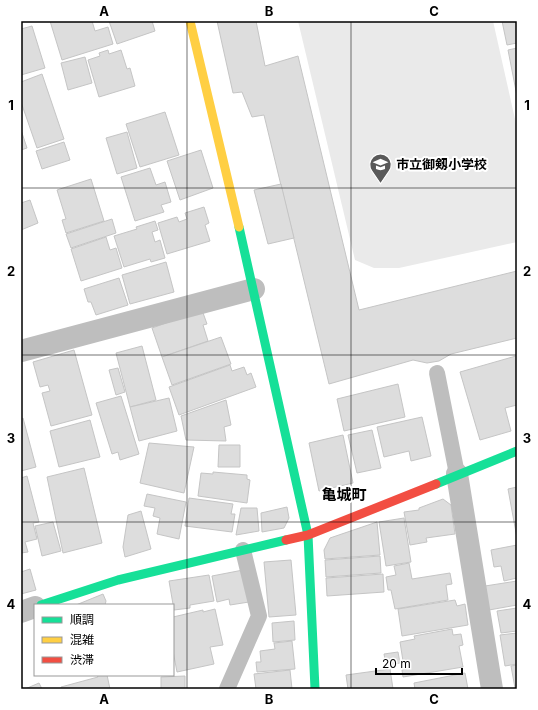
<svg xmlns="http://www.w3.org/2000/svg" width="538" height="710" viewBox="0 0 538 710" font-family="Inter,'Noto Sans JP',sans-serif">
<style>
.grass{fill:#eaeaea}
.building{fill:#ddd;stroke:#c5c5c5}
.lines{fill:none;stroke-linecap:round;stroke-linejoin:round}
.lane{stroke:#bebebe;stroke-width:16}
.street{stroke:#bebebe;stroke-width:22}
.fast{stroke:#16e098;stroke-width:9}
.slow{stroke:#ffcf43;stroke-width:9}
.jam{stroke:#f24e42;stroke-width:9}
.grid{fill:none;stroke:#000;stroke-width:1;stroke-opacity:0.55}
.labels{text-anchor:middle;stroke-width:4;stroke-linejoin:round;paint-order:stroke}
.poi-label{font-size:13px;font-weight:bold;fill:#000;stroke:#fff;text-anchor:start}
.quarter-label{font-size:15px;font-weight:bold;fill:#000;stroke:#fff}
.neatline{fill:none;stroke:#000;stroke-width:1.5}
.grid-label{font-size:13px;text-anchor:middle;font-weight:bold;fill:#000}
</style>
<rect width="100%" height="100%" fill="#fff"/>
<path class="grass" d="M298,21H493L517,128V242L399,268H374L355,260Z"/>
<g class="building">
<path d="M50,21H92L95,31L108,27L113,44L62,60Z"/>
<path d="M109,21H152L155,31L117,44Z"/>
<path d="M217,21H256L265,66L298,56L359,310L517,271V338L451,354L439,361L427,363L413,360L329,384L264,115L252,117L242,92L233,93Z"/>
<path d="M502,21H517V43L507,45Z"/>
<path d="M32,26L45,68L21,75V29Z"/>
<path d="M517,48V96L508,50Z"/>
<path d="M108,50L109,54L121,50L127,69L130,68L135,86L99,97L88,60L100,56L99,53Z"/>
<path d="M85,57L92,83L68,90L61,63Z"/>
<path d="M42,74L64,139L37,148L21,102V82Z"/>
<path d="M165,112L179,155L140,167L126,124Z"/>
<path d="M21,130L27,148L21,150Z"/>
<path d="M127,132L137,168L117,174L106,138Z"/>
<path d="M64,142L70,160L42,169L36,151Z"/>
<path d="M201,150L213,188L180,200L167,161Z"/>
<path d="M150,168L156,185L165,182L171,202L161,205L164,212L135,221L121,177Z"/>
<path d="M91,179L104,221L66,233L62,220L66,219L57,190Z"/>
<path d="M281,184L294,238L268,244L254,190Z"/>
<path d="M30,200L38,223L21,230V203Z"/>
<path d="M204,207L209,223L205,225L210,241L167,254L158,223L177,217L179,222L187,219L185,213Z"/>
<path d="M112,219L116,233L71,248L66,234Z"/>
<path d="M155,221L158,230L152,232L155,242L160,240L165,258L151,262L150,259L124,267L114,236L137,229L136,227Z"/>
<path d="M106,237L110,250L116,248L122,268L81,281L71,249Z"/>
<path d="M166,262L174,292L130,304L122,275Z"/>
<path d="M119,278L128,305L96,315L91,302H88L84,289Z"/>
<path d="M202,310L207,324L203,325L208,341L162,357L152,328Z"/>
<path d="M221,337L231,364L172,385L162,357Z"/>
<path d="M142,346L156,400L130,407L116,353Z"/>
<path d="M74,350L92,415L51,426L42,393L50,391L48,385L40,387L33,362Z"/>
<path d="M516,356L517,405L505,408L511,431L480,440L460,372Z"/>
<path d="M230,365L232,371L244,367L247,375L251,373L256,387L179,415L169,387Z"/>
<path d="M118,368L125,392L116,395L109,370Z"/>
<path d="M398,384L405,417L344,431L337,399Z"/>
<path d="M121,396L139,454L120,460L118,452L112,454L96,403Z"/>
<path d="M169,398L177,431L139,441L130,407Z"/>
<path d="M226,400L231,425L224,427L226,441L186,440L181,416Z"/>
<path d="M422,417L431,456L411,461L409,451L384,457L377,427Z"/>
<path d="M23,418L36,467L21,471V419Z"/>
<path d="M90,420L100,457L59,467L50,431Z"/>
<path d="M372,430L381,468L357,473L348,435Z"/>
<path d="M343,435L353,483L319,491L309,443Z"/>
<path d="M149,443L194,447L184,493L140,483Z"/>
<path d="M219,445H240V467H218Z"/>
<path d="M84,468L102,543L63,553L47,477Z"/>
<path d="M213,472L247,475V479L250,480L247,503L198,496L201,473L213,474Z"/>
<path d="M27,476L39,522L33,523L37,539L25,542L28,552L21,553V478Z"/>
<path d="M517,487V538L508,489Z"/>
<path d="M147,494L186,502L179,539L157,534L160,518L153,516L155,508L144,506Z"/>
<path d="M189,498L233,504L231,514H235L232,532L185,526Z"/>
<path d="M443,499L451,505L455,534L426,538L427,542L410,545L404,512L419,510V508Z"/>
<path d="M287,507L289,518L284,528L262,532L261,513Z"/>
<path d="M241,508H257L259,531L236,535Z"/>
<path d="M141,511L151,549L125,557L123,547L128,515Z"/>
<path d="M404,518L411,562L386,566L379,522Z"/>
<path d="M53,522L61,551L42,556L35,526Z"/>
<path d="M377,522L380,555L325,559L324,550L330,538Z"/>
<path d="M517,545V578L504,581L501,566L494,567L491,550Z"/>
<path d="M380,556L381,573L326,577L325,560Z"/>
<path d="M291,560L296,615L269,617L264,562Z"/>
<path d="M409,563L412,579L450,573L452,584L446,585L448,600L395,609L391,590H388L386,577L396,575L394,566Z"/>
<path d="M30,569L36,590L21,594V572Z"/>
<path d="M243,570L249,602L230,605L229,599L217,602L212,576Z"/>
<path d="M383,574L384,592L327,596L326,578Z"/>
<path d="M209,575L214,601L190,605V608L174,610L169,581Z"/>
<path d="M517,581V605L489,610L485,586Z"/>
<path d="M103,594L106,601L105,605H76Z"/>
<path d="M455,600L457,606L465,604L468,625L402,636L398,609Z"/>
<path d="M517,608V631L501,633L497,611Z"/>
<path d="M215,609L223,645L210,647L214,664L177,672L173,651V617L203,610V612Z"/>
<path d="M294,621L295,640L273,642L272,623Z"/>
<path d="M452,629L453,635L461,634L463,645L459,646L463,667L403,677L402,670L410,668L409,660L403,661L400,642L415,639L414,636Z"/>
<path d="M517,633V664L505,666L500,635Z"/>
<path d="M292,641L295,669L257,672L256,662H261L260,651L275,649L274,643Z"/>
<path d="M398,652L400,663L386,665L384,654Z"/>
<path d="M517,665V688H515L511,666Z"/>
<path d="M390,669L393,689H348L346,675Z"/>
<path d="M290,670L292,689H256L254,674Z"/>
<path d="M465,673L468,689H415L414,683Z"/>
<path d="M97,675H107L110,689H61V687L98,677Z"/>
<path d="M185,676V689H161V677Z"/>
<path d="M39,683L42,689H25Z"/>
</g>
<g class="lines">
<g class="lane">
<path d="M437,373L457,474"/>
<path d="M227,689L259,616L243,550"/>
</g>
<g class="street">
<path d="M21,351L254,289"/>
<path d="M457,474L492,689"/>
<path d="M21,612L35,607"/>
</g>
<g class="fast">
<path d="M239,227L308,535L315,689"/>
<path d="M436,484L517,451"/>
<path d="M41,605L118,580L286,540"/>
</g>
<path class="slow" d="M190,21L239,227"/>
<path class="jam" d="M286,540L308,535L436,484"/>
</g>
<path class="grid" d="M187,21V689M351,21V689M21,188H517M21,355H517M21,522H517"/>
<defs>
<symbol id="school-pin" viewBox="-11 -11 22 30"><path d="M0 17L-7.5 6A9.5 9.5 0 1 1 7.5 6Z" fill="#595959" stroke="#fff"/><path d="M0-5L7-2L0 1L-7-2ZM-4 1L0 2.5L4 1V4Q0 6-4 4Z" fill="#fff"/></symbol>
</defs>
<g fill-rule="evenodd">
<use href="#school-pin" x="368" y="152" width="25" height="34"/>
</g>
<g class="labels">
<g class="poi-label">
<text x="396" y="169">市立御剱小学校</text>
</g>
<g class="quarter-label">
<text x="344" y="500">亀城町</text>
</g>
</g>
<rect width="538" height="710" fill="none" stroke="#ffffff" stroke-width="44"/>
<rect x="34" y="604" width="140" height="72" fill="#ffffff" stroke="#999999"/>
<rect x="42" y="617" width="20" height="6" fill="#16e098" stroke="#999999"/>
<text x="70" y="624" font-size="12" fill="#000000">順調</text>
<rect x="42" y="637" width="20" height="6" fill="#ffcf43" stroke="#999999"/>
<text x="70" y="644" font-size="12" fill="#000000">混雑</text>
<rect x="42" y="657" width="20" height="6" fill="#f24e42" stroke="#999999"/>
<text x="70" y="664" font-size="12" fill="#000000">渋滞</text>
<path d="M376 668v6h86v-6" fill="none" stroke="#000000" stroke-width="2"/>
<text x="382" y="668" font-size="12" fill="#000000" stroke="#ffffff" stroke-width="3" paint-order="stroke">20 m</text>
<rect x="22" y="22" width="494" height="666" class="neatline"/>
<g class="grid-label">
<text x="104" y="16">A</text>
<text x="269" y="16">B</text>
<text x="434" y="16">C</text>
<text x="11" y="110">1</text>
<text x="527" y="110">1</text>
<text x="11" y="276">2</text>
<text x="527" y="276">2</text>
<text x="11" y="443">3</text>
<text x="527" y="443">3</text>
<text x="11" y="609">4</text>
<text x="527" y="609">4</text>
<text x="104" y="704">A</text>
<text x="269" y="704">B</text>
<text x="434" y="704">C</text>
</g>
</svg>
